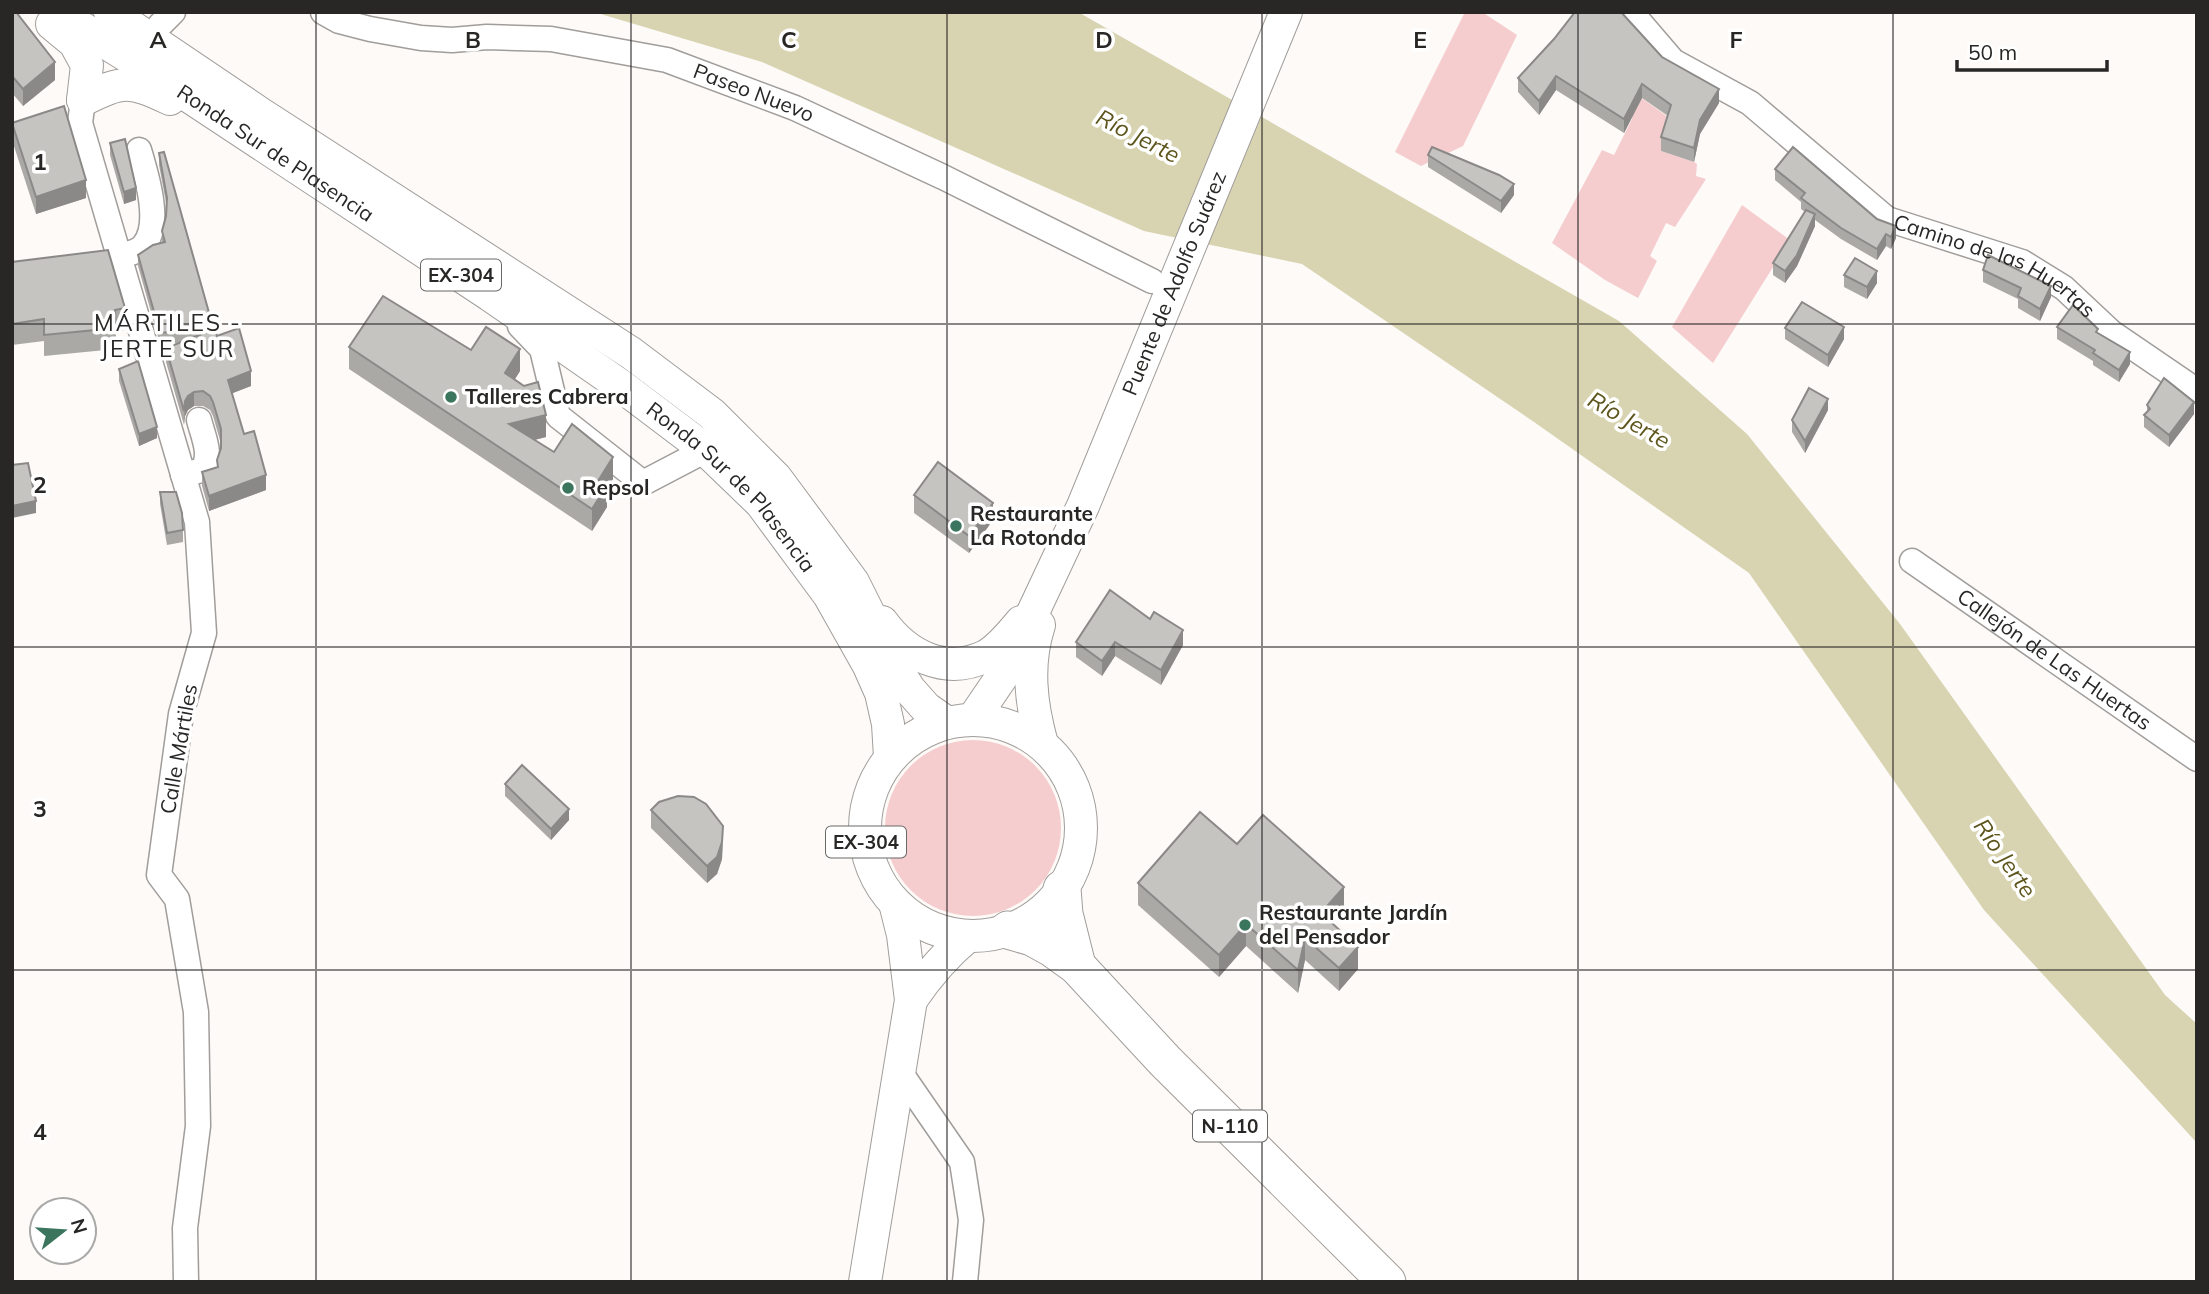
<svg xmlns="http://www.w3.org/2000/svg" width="2209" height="1294" viewBox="0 0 2209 1294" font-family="Mulish,sans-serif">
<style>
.green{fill:#f6cdcf}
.water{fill:#d8d3b0}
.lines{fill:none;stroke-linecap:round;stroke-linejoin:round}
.minor-casing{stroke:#a09d9b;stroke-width:27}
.major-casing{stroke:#a09d9b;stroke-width:34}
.highway-casing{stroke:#a09d9b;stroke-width:39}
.minor{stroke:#fff;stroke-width:24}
.major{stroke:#fff;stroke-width:32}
.highway{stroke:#fff;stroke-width:37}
.wall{fill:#aaa9a6}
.shaded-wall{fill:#8b8987}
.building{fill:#c6c4c1;stroke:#8b8987;stroke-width:2}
.grid{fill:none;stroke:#282726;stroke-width:2;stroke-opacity:0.55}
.poi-dot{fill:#3b755e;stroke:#fff;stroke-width:2.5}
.labels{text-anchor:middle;stroke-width:7;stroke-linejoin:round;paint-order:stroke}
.shield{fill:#fff;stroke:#686867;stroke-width:2}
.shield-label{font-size:19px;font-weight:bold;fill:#282726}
.street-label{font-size:21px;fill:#282726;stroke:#fff}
.poi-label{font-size:21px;font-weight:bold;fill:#282726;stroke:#fff;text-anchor:start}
.water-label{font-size:23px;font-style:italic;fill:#5d551b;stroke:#fff}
.neighbourhood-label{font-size:23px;letter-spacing:2px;fill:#282726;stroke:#fff}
.grid-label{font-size:23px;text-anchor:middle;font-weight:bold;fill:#282726;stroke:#fff;stroke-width:7;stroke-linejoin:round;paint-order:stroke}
</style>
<rect width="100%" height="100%" fill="#fdfaf7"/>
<g class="green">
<path d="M1465,12H1482L1517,35L1463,146L1421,166L1395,152Z"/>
<path d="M1633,92L1671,119L1661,151L1694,162L1697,164L1696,176L1706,179L1675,227L1666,223L1650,256L1657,261L1638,298L1605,280L1552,243L1602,150L1614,155L1632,119Z"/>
<path d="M1742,205L1790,240L1713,363L1672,327Z"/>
<circle cx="973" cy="828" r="88"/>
</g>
<path class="water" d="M594,12H1078L1619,321L1747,434L1900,624L2165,995L2197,1024V1143L1984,910L1749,573L1534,422L1302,264L1144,231L762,62Z"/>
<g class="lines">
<defs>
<g id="minor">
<path id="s1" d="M323,12L339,21L370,29L421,38L452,40L487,37L551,39L667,60L795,108L943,177L1152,281"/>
<path id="s2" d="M1631,12L1673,61L1750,103L1887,219L2022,262L2064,288L2112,333L2197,391"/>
<path d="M160,25L173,12"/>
<path d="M83,100L80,123L197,522L204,633L181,714L159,875L177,899L196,1012L198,1126L185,1228L186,1282"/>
<path d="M119,257C126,254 139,252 144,245C162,223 146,174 139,150"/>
<path d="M520,326L542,349L558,416L643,483L706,450"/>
<path d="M183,475L202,470C213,456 203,436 199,420"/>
<path id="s3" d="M1912,561L2197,759"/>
<path d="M900,1072L962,1162L971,1220L965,1282"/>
</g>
<g id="major">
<path id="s4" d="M56,12L134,60L490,295L624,388L706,450L761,503L829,595L869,666L881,693L888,724L890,757"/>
<path d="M110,12L261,114L631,353L712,414L776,478L853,582L897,670L910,690L926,708L946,722"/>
<path d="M52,24L75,43L87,65L83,100"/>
<path d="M83,100C123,80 130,80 170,99"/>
<path d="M882,622C906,655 945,676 986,656C999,649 1011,634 1021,622"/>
<path d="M1039,625C1026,665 1031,705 1042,744"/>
<path id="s5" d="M973,719L1005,672L1083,506L1286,12"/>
<circle cx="973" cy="828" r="108"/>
<path d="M911,1000C928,975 945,955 968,936"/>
<path d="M865,1282L911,1000L903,935L895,903"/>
</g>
<g id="highway">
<path d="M1062,889L1064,914L1077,966"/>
<path d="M1008,930L1032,937L1052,948L1077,966L1165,1061L1387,1282"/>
</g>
</defs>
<use href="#minor" class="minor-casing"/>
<use href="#major" class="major-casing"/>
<use href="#highway" class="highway-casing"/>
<use href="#minor" class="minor"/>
<use href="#major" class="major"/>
<use href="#highway" class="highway"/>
</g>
<g class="wall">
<path d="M12,12L55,80L23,106L12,93Z"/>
<path d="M1662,57L1719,103L1700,134L1694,162L1661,151V137L1668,116L1642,98L1624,133L1556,90L1539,115L1518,92V78Z"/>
<path d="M12,123L86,198L36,214L12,140Z"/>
<path d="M110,143L136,200L124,204L110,155Z"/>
<path d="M159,153L213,329L251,386L232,393L244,434L266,490L209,511L202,486V472L217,467V460L221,448V444L213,416L210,410L203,406H194L188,410L185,416L184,425L166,362V348L180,343L160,344L138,266V255L162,242V231L166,216L167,208L159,165Z"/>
<path d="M1428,155L1514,195L1501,213L1428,167Z"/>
<path d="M1775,169L1896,238L1891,249L1886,246L1877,260L1841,239L1815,220V226L1797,266L1785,283L1773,275V263L1805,212L1801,209V202L1775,180Z"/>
<path d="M12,262L125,308V330L116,331V349L44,356V341L12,345Z"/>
<path d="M1983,270L2051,297L2040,321L2018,308V299L1983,282Z"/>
<path d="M1844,275L1877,283L1867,299L1844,287Z"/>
<path d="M2057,327L2098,333L2130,364L2119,382L2093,365V361L2057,339Z"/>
<path d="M1785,328L1844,339L1828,367L1785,339Z"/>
<path d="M349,347L471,350L520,371L515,379L546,437L535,440L554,452L613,479L607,489V507L592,531L349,369Z"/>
<path d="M119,369L157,438L139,446L119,381Z"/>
<path d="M2147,405L2194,414L2169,447L2144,427V415L2147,411Z"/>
<path d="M1828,410L1805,453L1792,432V420Z"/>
<path d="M160,492L183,530V542L167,545L160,504Z"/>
<path d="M914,495L993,520L969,553L914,513Z"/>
<path d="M1110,590L1183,645L1161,685L1115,656L1102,676L1076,657V642Z"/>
<path d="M505,784L569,820L551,840L505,796Z"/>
<path d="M651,810L723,844L722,859L717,874L707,883L651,828Z"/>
<path d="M1237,844L1344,909L1332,923L1358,969L1339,991L1305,960L1298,993L1246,946L1219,977L1138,905V883Z"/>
</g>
<g class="shaded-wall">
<path d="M55,62V80L23,106V89Z"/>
<path d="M1556,76V90L1539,115V101Z"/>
<path d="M1642,84V98L1624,133V119Z"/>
<path d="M1719,89V103L1700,134L1694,162V148L1700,120Z"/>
<path d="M86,180V198L36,214V197Z"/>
<path d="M1514,184V195L1501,213V201Z"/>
<path d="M136,188V200L124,204V192Z"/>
<path d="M1815,214V226L1797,266L1785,283V271Z"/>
<path d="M1896,226V238L1891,249V237Z"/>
<path d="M1886,234V246L1877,260V249Z"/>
<path d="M1877,271V283L1867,299V287Z"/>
<path d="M2051,286V297L2040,321V309Z"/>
<path d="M1844,327V339L1828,367V355Z"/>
<path d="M520,349V371L505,395V373Z"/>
<path d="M2130,352V364L2119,382V370Z"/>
<path d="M251,371V386L228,395V380Z"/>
<path d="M194,392V406L188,410L185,416L184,425L185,401L188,396Z"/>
<path d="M1828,399V410L1805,453V441Z"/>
<path d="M2194,402V414L2169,447V435Z"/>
<path d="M546,415V437L509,446V424Z"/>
<path d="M157,427V438L139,446V434Z"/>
<path d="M613,457V479L607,489V507L592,531V509L598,481Z"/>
<path d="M266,475V490L209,511V496Z"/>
<path d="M36,501V513L12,518V506Z"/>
<path d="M993,503V520L969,553V536Z"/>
<path d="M1183,630V645L1161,685V670Z"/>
<path d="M1115,642V656L1102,676V661Z"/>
<path d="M569,809V820L551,840V829Z"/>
<path d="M723,826L722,859L717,874L707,883V866Z"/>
<path d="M1344,887V909L1321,936V913Z"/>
<path d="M1246,924V946L1219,977V955Z"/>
<path d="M1305,938V960L1298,993V970Z"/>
<path d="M1358,947V969L1339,991V968Z"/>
</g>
<g class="building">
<path d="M12,12H16L55,62L23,89L12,76Z"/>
<path d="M1575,12H1621L1662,57L1719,89L1700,120L1694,148L1661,137L1671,105L1642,84L1624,119L1556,76L1539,101L1518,78L1554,39Z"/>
<path d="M64,106L86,180L36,197L12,123Z"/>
<path d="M125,139L136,188L124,192L110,143Z"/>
<path d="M1432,147L1499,175L1514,184L1501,201L1428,155Z"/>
<path d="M1793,147L1877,219L1896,226L1891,237L1886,234L1877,249L1841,228L1801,198L1805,193L1775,169Z"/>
<path d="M164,152L213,327L160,333L138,255L153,245L165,242L162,231L166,216L167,198L159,153Z"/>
<path d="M1806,210L1815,214L1797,255L1785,271L1773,263Z"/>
<path d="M108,250L125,308L115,310L116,328L44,335V319L12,324V262Z"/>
<path d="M1988,255L2051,286L2040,309L2018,296L2021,288L1983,270Z"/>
<path d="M1855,258L1877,271L1867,287L1844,275Z"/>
<path d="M383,296L471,350L486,327L520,349L505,373L524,386L538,382L546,415L509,424L554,452L572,424L613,457L598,481L607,485L592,509L349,347Z"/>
<path d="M1802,302L1844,327L1828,355L1785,328Z"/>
<path d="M2073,305L2098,329L2096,332L2130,352L2119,370L2093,353L2095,350L2057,327Z"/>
<path d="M239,328L251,371L228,380L244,434L254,431L266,475L209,496L202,472L218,467L217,460L221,448V429L213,402L210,396L203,391L194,392L188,396L185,401L184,411L166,348L215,329L217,336Z"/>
<path d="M138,361L157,427L139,434L119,369Z"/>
<path d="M2164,378L2194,402L2169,435L2144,415L2150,409L2147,405Z"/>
<path d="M1809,388L1828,399L1805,441L1792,420Z"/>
<path d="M938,462L993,503L969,536L914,495Z"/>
<path d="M28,463L36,501L12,506V465Z"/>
<path d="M160,492H176L182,513L183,530L167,533Z"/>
<path d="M1110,590L1150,619L1154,612L1183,630L1161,670L1115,642L1102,661L1076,642Z"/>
<path d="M522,765L569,809L551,829L505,784Z"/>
<path d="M678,796L694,797L706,804L723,826L722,842L717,857L707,866L651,810L659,802Z"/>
<path d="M1200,812L1237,844L1263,815L1344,887L1321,913L1358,947L1339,968L1305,938L1298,970L1246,924L1219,955L1138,883Z"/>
</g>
<path class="grid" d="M316,12V1282M631,12V1282M947,12V1282M1262,12V1282M1578,12V1282M1893,12V1282M12,324H2197M12,647H2197M12,970H2197"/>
<g class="poi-dot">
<circle cx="451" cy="397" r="7"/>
<circle cx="568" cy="488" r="7"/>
<circle cx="956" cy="526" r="7"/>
<circle cx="1245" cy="925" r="7"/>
</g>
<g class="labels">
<g class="shield">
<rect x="421" y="259.5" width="80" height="31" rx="5"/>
<rect x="826" y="826.5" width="80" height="31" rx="5"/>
<rect x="1193" y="1110.5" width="74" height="31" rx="5"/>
</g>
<g class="shield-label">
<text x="461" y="282">EX-304</text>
<text x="866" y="849">EX-304</text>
<text x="1230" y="1133">N-110</text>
</g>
<g class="street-label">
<text dy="7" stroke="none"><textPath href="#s1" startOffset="443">Paseo Nuevo</textPath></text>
<text dy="7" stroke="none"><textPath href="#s4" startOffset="261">Ronda Sur de Plasencia</textPath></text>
<text dy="7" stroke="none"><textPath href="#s2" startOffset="450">Camino de las Huertas</textPath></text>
<text dy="7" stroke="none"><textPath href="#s5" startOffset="481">Puente de Adolfo Suárez</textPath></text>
<text dy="7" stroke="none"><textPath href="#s4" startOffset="828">Ronda Sur de Plasencia</textPath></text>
<text dy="7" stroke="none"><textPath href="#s3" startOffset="173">Callejón de Las Huertas</textPath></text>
<text transform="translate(179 749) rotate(-80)" y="7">Calle Mártiles</text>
</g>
<g class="poi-label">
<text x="465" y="404">Talleres Cabrera</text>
<text x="582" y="495">Repsol</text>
<text x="970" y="521">Restaurante<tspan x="970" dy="24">La Rotonda</tspan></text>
<text x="1259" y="920">Restaurante Jardín<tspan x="1259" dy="24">del Pensador</tspan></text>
</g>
<g class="water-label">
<text transform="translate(1138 136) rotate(27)" y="8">Río Jerte</text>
<text transform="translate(1629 420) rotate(30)" y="8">Río Jerte</text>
<text transform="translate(2005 858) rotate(55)" y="8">Río Jerte</text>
</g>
<g class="neighbourhood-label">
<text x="168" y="331">MÁRTILES -<tspan x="168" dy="26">JERTE SUR</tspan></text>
</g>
</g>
<g class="grid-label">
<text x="158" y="48">A</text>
<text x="473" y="48">B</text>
<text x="789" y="48">C</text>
<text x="1104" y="48">D</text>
<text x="1420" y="48">E</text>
<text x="1736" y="48">F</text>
<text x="40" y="170">1</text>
<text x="40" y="493">2</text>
<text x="40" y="817">3</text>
<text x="40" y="1140">4</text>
</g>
<rect width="2209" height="1294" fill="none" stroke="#282726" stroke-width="28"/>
<g transform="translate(63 1231) rotate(73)"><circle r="33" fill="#ffffff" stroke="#a9a9a8" stroke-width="2"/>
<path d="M0-5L12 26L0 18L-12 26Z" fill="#3b755e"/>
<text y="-10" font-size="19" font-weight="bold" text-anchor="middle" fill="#282726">N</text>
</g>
<path d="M1957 60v10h150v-10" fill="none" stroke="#282726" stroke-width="3.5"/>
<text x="1968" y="60" font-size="21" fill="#282726" stroke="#ffffff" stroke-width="5" paint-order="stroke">50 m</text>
</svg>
